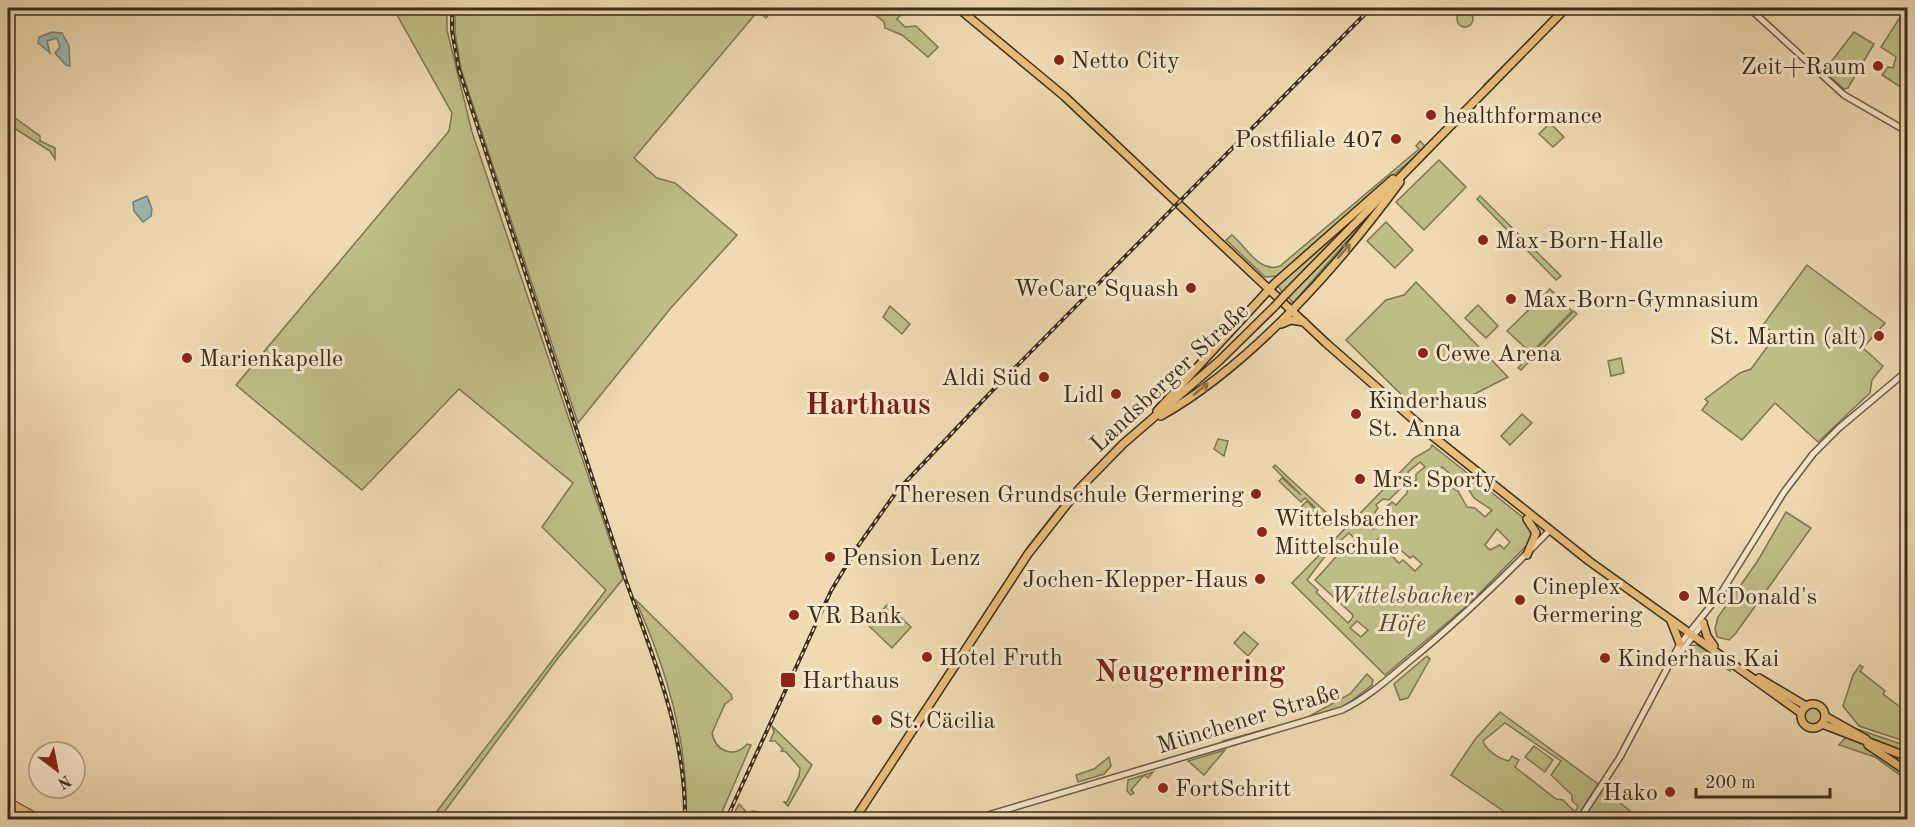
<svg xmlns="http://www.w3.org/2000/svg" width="1915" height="827" viewBox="0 0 1915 827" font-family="'Old Standard TT',serif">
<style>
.green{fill:#bfbe87;stroke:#7d7652;stroke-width:1.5;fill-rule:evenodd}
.water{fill:#9cb9b4;stroke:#758178;stroke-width:1.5}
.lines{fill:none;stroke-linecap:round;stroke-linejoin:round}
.minor-casing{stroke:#685943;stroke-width:8}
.major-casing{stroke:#3b2e1e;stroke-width:10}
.highway-casing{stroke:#3b2e1e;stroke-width:10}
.minor{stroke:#f5e7cc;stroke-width:5}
.major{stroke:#e8bd78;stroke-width:7}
.highway{stroke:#e8bd78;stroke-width:8}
.rail-casing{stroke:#3b2e1e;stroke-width:4}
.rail{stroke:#f5e7cc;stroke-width:1.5;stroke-dasharray:4.5;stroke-linecap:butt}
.major-bridge-casing{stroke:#3b2e1e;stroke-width:10;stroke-linecap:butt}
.major-bridge{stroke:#e8bd78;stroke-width:7}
.oneway{stroke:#896e46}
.poi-dot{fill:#8f2418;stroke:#f5e7cc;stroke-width:2}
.labels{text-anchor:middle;stroke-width:6;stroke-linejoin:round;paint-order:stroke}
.poi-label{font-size:24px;fill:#3b2e1e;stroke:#f5e7cc;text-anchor:start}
.street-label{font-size:24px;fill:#3b2e1e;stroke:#f5e7cc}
.park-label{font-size:24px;font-style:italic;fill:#554b33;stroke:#f5e7cc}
.district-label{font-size:30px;font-weight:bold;fill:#7a1f14;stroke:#f5e7cc}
</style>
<rect width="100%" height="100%" fill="#efdab1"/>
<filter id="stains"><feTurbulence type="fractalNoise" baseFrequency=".00333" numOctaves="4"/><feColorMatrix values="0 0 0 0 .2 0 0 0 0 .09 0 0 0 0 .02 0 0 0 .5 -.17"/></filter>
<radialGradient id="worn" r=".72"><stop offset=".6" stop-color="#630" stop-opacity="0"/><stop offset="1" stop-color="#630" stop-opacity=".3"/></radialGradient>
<g class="green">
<path d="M393,8H447V30L472,132L623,579L558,658L439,819H431L606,590L542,527L573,483L459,389L362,490L236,385L449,131L452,113Z"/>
<path d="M455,8H775L766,18L758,11L634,158L657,178L675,183L737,235L670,309L578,423L461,69L455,32Z"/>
<path d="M867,8H907L897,19L905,27L916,26L938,47L928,57L902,35L885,28L884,22Z"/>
<circle cx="1465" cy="19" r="8"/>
<path d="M1899,19L1908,25L1907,78L1902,88L1882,75L1888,67L1893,68L1896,57L1881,47Z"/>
<path d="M1549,20L1548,22L1483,86Z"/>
<path d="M1854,32L1874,44L1848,88L1844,89L1824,71Z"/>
<path d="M8,113L40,136V141L55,148V159L50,151L8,124Z"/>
<path d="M1550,123L1564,137L1553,147L1539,134Z"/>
<path d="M1420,141L1425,146L1419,153L1277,276L1265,277L1226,240L1232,235C1246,246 1259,274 1280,266L1419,149L1416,146Z"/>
<path d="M1439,160L1466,187L1424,230L1396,202Z"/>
<path d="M1378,195L1283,293L1277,285Z"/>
<path d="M1480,196L1561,276L1556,280L1477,199Z"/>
<path d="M1384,199L1293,303L1288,297Z"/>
<path d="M1386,222L1413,250L1395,268L1367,241Z"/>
<path d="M1807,265L1885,323L1863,348L1883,366L1872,380L1870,393L1818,442L1775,403L1742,440L1702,410L1708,402L1705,399L1740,373L1751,369L1776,335L1763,325Z"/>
<path d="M1416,282L1508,377L1445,409H1416L1346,340L1386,300L1404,295Z"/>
<path d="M1550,289L1572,311L1531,353L1507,331Z"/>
<path d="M1478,305L1498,326L1486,338L1465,318Z"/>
<path d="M890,306L910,324L902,334L883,317Z"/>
<path d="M1574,311L1577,314L1521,370L1518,368Z"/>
<path d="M1621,358L1624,373L1611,376L1608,361Z"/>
<path d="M1522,414L1532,423L1510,445L1501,436Z"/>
<path d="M1218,439L1228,441L1224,456L1214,449Z"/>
<path d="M1432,445L1530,523L1534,529L1531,541L1468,605L1385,675L1292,583L1414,458L1430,449ZM1420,462L1425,467L1416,474V480L1408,486L1407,493L1396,505L1392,502L1384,509L1386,512L1380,517L1382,519L1373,525V529L1365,523L1376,514L1375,512L1378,508L1376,505L1383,499L1389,500L1401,488L1399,485L1410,475L1408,472ZM1442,467L1469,490L1474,498L1492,510L1485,517L1475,508L1467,507L1458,491L1433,475ZM1497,529L1510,542L1504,549L1500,545L1490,550L1485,545ZM1349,533L1355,539L1351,543L1349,541C1338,554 1328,567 1315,580L1352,614L1353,617L1348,623L1316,592L1318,590L1307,580L1329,551ZM1380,537L1394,550L1397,547L1410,558L1413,556L1422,564L1415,571L1403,560L1399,563L1388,552L1381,556L1378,554L1380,551L1371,546ZM1357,621L1368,630L1361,637L1350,628Z"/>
<path d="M1275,465L1330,516L1327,519L1305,498L1301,502L1279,481L1282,478L1301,495L1273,467Z"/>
<path d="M1307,501L1328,522L1322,528L1301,507Z"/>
<path d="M1055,512L1054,516L998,593L1027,548Z"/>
<path d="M1786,512L1811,528L1736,633L1729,640L1717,637L1715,629L1718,617L1757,562Z"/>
<path d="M635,599L731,694L732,699L725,704L712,733C716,753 736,758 747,744L751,745L719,819H686C689,745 666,667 635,599Z"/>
<path d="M887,605L911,627L892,648L868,625Z"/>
<path d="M1244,632L1258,644L1248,656L1234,643Z"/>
<path d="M1697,645L1732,667L1730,671L1705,655L1683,660L1690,646Z"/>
<path d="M1427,656L1430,659L1408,698L1400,700L1394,684Z"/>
<path d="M1860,665L1863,667L1860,671L1885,691L1883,694L1907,712V742L1859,726L1843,706L1853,675Z"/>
<path d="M1367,674L1373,680L1372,685L1346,705L1335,710L1225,743L1223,741L1306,718L1350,694Z"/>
<circle cx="1813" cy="716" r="9"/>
<path d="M1500,712L1598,784L1576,819L1563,814L1559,819H1515L1451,775L1476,738ZM1505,723L1561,761L1551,775L1572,795V801L1578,806L1575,812L1563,800L1556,799L1515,767L1519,760L1512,756L1509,761C1499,759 1486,750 1483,741Z"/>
<path d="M772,726L812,765L788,806L784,802H787L799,776L800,768L786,752L781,751L783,749L775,741H770L774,732Z"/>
<path d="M1854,728L1907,746V780L1875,757L1839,745Z"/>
<path d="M1534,746L1553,760L1545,772L1525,757Z"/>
<path d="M1225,750L1204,775L1188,761Z"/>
<path d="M1109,757L1111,766L1104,774L1078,782L1076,775L1094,769Z"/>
<path d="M1153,772L1148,778L1144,775L1131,790L1134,793L1131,795L1127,791L1128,780Z"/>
<path d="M1602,788L1640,819L1582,820Z"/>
<path d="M739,804L749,815L752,811L778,815L783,819H731Z"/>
</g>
<g class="water">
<path d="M52,32L62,33L69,46L70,66L66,65L55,53L60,47L57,38L47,41L50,53L38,43L39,37Z"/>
<path d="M147,196L152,209L151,216L143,222L134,211L133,202Z"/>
</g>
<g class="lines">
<defs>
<g id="minor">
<path d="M1749,8L1844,95L1908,132"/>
<path d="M1677,657L1704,622"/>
<path d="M971,820L1342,710C1369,697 1389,678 1412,659C1461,619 1505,576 1549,531"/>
<path d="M1579,820L1620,757L1680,644L1721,593L1784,492L1813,454L1839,428L1908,370"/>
</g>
<g id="major">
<path d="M958,8L1064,96L1326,343L1430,434L1589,561L1801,713"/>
<path d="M1285,295L1566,8"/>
<path d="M1281,324L1291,320L1304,322"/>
<path d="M1157,411L1275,283L1393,179"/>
<path d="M1161,416C1251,365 1339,265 1400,182"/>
<path d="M1527,519L1536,533L1527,555"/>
<path d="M1671,621L1680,644"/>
<path d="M1703,623L1707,636L1714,646"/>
<path d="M1759,678L1806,706"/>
<circle cx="1813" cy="716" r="12"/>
<path d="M1825,716L1866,739"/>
<path d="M1822,724L1908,757"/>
<path d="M1868,745L1908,772"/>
<path d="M854,820L1028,554L1079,489L1123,444L1219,361L1275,306"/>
</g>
<g id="highway">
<path d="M8,802L40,820"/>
<path d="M8,813L20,820"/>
</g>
</defs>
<use href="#minor" class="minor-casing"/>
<use href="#major" class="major-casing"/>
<use href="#highway" class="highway-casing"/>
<use href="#minor" class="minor"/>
<use href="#major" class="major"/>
<use href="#highway" class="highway"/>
<defs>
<g id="rail">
<path d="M452,8V31L459,70L625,578C653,658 686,733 685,820"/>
<path d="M726,820L831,591L858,546L897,491L990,393L1371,8"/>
</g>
</defs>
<use href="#rail" class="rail-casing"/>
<use href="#rail" class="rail"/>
<defs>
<path id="major-bridge" d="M1275,306L1285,295"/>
</defs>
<use href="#major-bridge" class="major-bridge-casing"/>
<use href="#major-bridge" class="major-bridge"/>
</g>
<defs><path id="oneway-shaft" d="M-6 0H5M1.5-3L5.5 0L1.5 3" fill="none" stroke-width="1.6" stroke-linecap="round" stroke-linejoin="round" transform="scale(1.5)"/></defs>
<g class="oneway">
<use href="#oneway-shaft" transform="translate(1344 251) rotate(-49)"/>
<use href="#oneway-shaft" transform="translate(1201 389) rotate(-39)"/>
</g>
<g class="poi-dot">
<circle cx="1059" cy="60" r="6"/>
<circle cx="1878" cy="66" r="6"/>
<circle cx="1431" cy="115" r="6"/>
<circle cx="1396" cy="139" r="6"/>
<circle cx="1483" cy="240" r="6"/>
<circle cx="1191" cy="288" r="6"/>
<circle cx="1511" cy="299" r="6"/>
<circle cx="1879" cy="336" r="6"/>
<circle cx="1423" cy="353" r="6"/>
<circle cx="187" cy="358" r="6"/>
<circle cx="1044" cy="377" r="6"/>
<circle cx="1116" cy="394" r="6"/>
<circle cx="1356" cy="414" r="6"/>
<circle cx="1360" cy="479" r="6"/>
<circle cx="1256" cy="494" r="6"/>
<circle cx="1262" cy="532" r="6"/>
<circle cx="830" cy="557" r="6"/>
<circle cx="1260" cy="579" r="6"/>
<circle cx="1684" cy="596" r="6"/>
<circle cx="1520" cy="600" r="6"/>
<circle cx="794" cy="615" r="6"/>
<circle cx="927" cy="657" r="6"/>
<circle cx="1605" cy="658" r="6"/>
<rect x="780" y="672" width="16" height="16" rx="3"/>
<circle cx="877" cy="720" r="6"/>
<circle cx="1163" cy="788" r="6"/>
<circle cx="1670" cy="792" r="6"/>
</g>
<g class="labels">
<g class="poi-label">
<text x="1071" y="68">Netto City</text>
<text x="1866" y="74" text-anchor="end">Zeit+Raum</text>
<text x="1443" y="123">healthformance</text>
<text x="1384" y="147" text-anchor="end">Postfiliale 407</text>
<text x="1495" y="248">Max-Born-Halle</text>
<text x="1179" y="296" text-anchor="end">WeCare Squash</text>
<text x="1523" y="307">Max-Born-Gymnasium</text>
<text x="1867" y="344" text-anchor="end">St. Martin (alt)</text>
<text x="1435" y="361">Cewe Arena</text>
<text x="199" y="366">Marienkapelle</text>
<text x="1032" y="385" text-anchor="end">Aldi Süd</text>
<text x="1104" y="402" text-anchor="end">Lidl</text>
<text x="1368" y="408">Kinderhaus<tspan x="1368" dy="28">St. Anna</tspan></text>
<text x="1372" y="487">Mrs. Sporty</text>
<text x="1244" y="502" text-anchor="end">Theresen Grundschule Germering</text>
<text x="1274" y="526">Wittelsbacher<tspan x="1274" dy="28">Mittelschule</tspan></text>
<text x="842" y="565">Pension Lenz</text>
<text x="1248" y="587" text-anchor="end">Jochen-Klepper-Haus</text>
<text x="1532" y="594">Cineplex<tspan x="1532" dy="28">Germering</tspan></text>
<text x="1696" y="604">McDonald's</text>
<text x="806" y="623">VR Bank</text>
<text x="939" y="665">Hotel Fruth</text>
<text x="1617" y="666">Kinderhaus Kai</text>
<text x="802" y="688">Harthaus</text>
<text x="889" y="728">St. Cäcilia</text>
<text x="1175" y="796">FortSchritt</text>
<text x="1658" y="800" text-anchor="end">Hako</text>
</g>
<g class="street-label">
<text transform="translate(1169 377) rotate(-43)" y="8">Landsberger Straße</text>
<text transform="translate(1248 718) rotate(-17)" y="8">Münchener Straße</text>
</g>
<g class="park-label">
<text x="1402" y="603">Wittelsbacher<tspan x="1402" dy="28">Höfe</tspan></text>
</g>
<g class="district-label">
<text x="868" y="414">Harthaus</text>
<text x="1190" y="681">Neugermering</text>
</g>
</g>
<rect width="1915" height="827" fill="none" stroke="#efdab1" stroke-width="30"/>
<rect x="9" y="9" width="1897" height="809" fill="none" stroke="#3b2e1e" stroke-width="3"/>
<rect x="15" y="15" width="1885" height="797" fill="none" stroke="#3b2e1e" stroke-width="1.5"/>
<g transform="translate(57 770) rotate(148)"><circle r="28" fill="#f5e7cc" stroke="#ab9d86" stroke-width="1.5"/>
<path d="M0-4.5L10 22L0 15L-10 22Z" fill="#8f2418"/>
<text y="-9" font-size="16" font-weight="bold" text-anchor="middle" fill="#3b2e1e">N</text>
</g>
<path d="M1696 788v9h134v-9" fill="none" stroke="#3b2e1e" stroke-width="3"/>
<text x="1705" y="788" font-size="18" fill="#3b2e1e" stroke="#f5e7cc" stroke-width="4.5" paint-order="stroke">200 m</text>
<rect width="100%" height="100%" filter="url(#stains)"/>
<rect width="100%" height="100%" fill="url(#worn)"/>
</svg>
